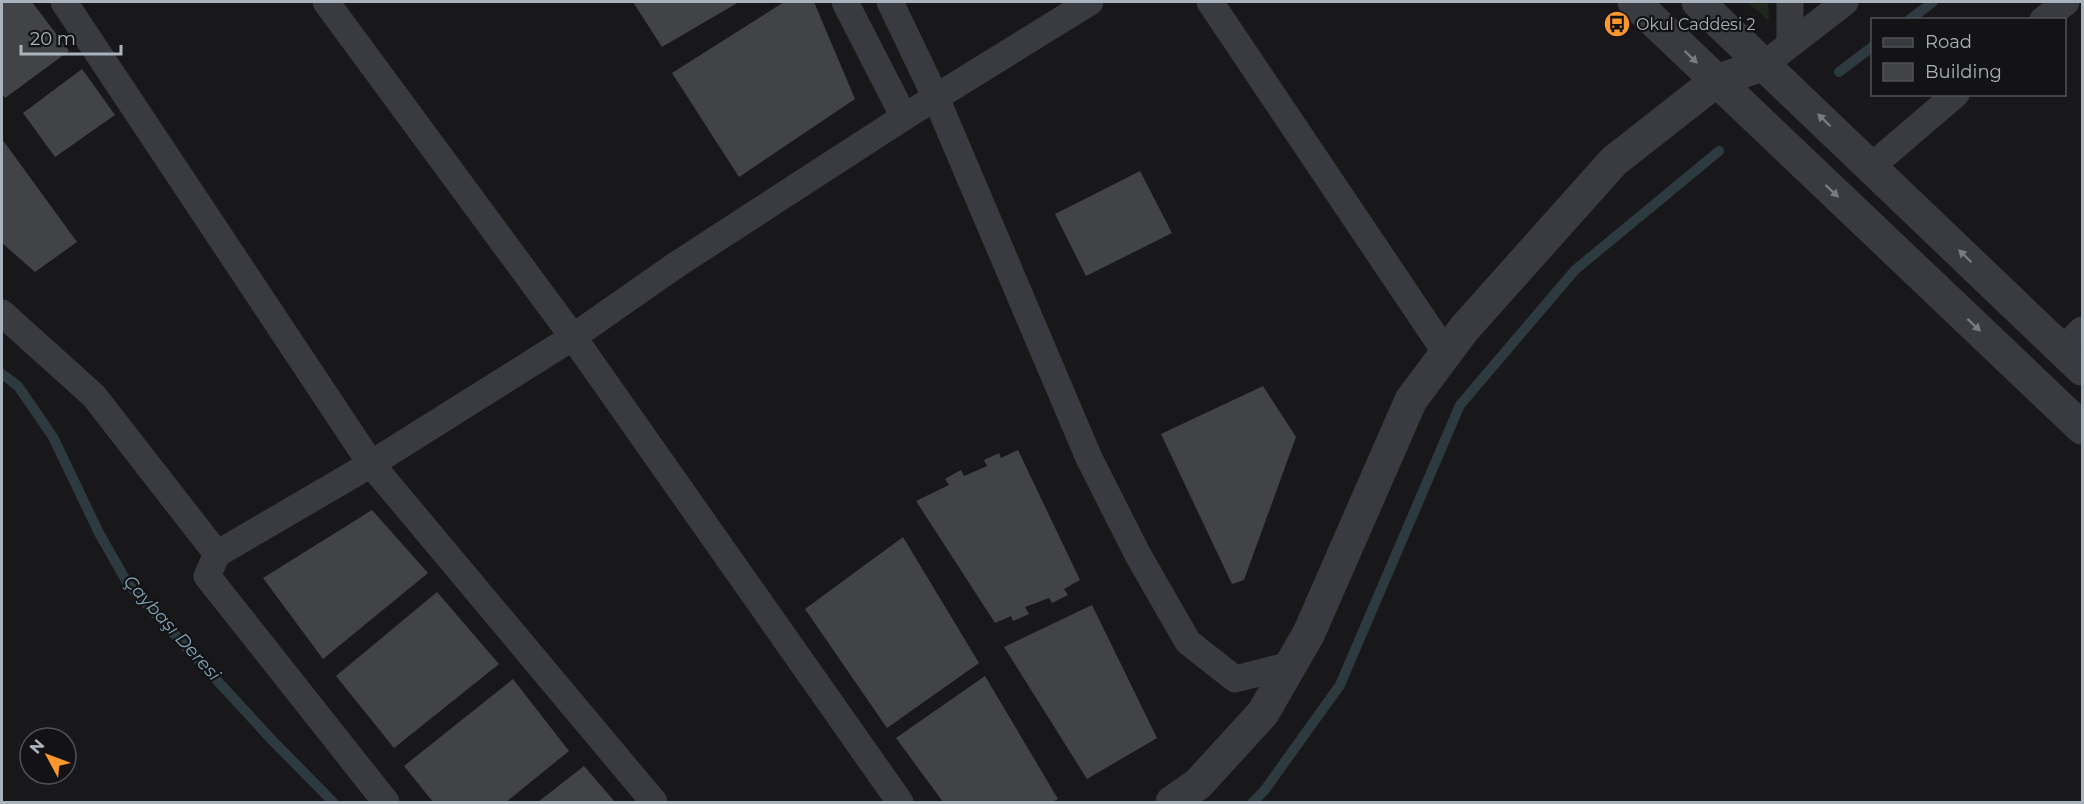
<svg xmlns="http://www.w3.org/2000/svg" width="2084" height="804" viewBox="0 0 2084 804" font-family="Montserrat,sans-serif">
<style>
.green{fill:#1e261e}
.lines{fill:none;stroke-linecap:round;stroke-linejoin:round}
.stream{stroke:#2d3a3f;stroke-width:10}
.building{fill:#424347}
.minor{stroke:#393b40;stroke-width:27}
.tertiary{stroke:#393b40;stroke-width:33}
.oneway{fill:#777c84}
.labels{text-anchor:middle;stroke-width:4.5;stroke-linejoin:round;paint-order:stroke}
.poi-label{font-size:16px;fill:#aab2bb;stroke:#131315;text-anchor:start}
.water-label{font-size:18px;font-style:italic;fill:#7fa6b7;stroke:#131315}
</style>
<rect width="100%" height="100%" fill="#18181a"/>
<path class="green" d="M1747,2H1768L1769,21Z"/>
<g class="lines">
<g class="stream">
<path d="M1909,20L1933,2"/>
<path d="M1839,72L1872,47"/>
<path d="M2,374L18,386L53,437L99,533L128,584L271,739L333,802"/>
<path d="M1253,802L1264,791L1340,685L1460,405L1575,270L1719,151"/>
</g>
</g>
<g class="building">
<path d="M2,2H32L69,51L5,98L2,94Z"/>
<path d="M633,2H739L662,47Z"/>
<path d="M784,2H814L855,99L739,177L672,73Z"/>
<path d="M82,69L115,115L55,157L23,113Z"/>
<path d="M2,139L77,242L35,272L2,243Z"/>
<path d="M1140,171L1172,233L1086,276L1055,214Z"/>
<path d="M1263,386L1296,437L1244,580L1232,584L1161,434Z"/>
<path d="M1018,450L1080,580L1064,589L1068,595L1052,603L1049,598L1025,607L1029,614L1013,621L1011,616L995,623L916,501L949,485L945,479L961,470L964,476L987,466L984,460L999,453L1001,458Z"/>
<path d="M372,510L428,573L323,659L263,578Z"/>
<path d="M903,537L979,663L887,728L805,609Z"/>
<path d="M437,592L499,664L394,748L336,676Z"/>
<path d="M1092,605L1157,738L1087,779L1004,647Z"/>
<path d="M985,676L1058,799L1052,802H943L896,738Z"/>
<path d="M513,679L569,751L506,802H433L404,766Z"/>
<path d="M584,766L615,802H538Z"/>
</g>
<g class="lines">
<g class="minor">
<path d="M64,2L371,464L654,802"/>
<path d="M326,2L573,337L900,802"/>
<path d="M845,2L904,117"/>
<path d="M890,2L936,98L1089,458L1138,555L1188,642L1235,679L1291,665"/>
<path d="M1210,2L1446,353"/>
<path d="M2043,20L2066,2"/>
<path d="M1790,43V2"/>
<path d="M1765,64L1845,2"/>
<path d="M1872,166L1956,94"/>
<path d="M2,313L94,396L217,554"/>
<path d="M2062,350L2082,330"/>
<path d="M386,802L207,576L217,554L371,464L573,337L676,265L904,117L1090,2"/>
</g>
<g class="tertiary">
<path d="M1634,2L2082,428"/>
<path d="M1698,2L2082,369"/>
<path d="M1172,802L1198,784L1263,713L1309,633L1411,400L1464,329L1614,161L1716,81L1765,64"/>
</g>
</g>
<defs><path id="oneway-solid" d="M-6-.8H1V-3.2L6.5 0L1 3.2V.8H-6Z" transform="scale(1.5)"/></defs>
<g class="oneway">
<use href="#oneway-solid" transform="translate(1691 57) rotate(44)"/>
<use href="#oneway-solid" transform="translate(1824 120) rotate(-136)"/>
<use href="#oneway-solid" transform="translate(1832 191) rotate(43)"/>
<use href="#oneway-solid" transform="translate(1965 256) rotate(-136)"/>
<use href="#oneway-solid" transform="translate(1974 325) rotate(43)"/>
</g>
<defs>
<symbol id="bus-disc" viewBox="-11 -11 22 22"><circle r="9.5" fill="#fc972f" stroke="#131315"/><path d="M-5-6H5V4H4V6H2V4H-2V6H-4V4H-5ZM-3.5-4V0h7V-4ZM-3.5 1.2v1.5H-2V1.2ZM2 1.2v1.5H3.5V1.2Z" fill="#111"/></symbol>
</defs>
<g fill-rule="evenodd">
<use href="#bus-disc" x="1602" y="9" width="30" height="30"/>
</g>
<g class="labels">
<g class="poi-label">
<text x="1636" y="30">Okul Caddesi 2</text>
</g>
<g class="water-label">
<text transform="translate(172 628) rotate(48)" y="6">Çaybaşı Deresi</text>
</g>
</g>
<rect width="2084" height="804" fill="none" stroke="#aab2bb" stroke-width="6"/>
<rect x="1871" y="18" width="195" height="78" fill="#131315" stroke="#4f5357" stroke-width="1.5"/>
<rect x="1883" y="38" width="30" height="9" fill="#393b40" stroke="#4f5357" stroke-width="1.5"/>
<text x="1925" y="48" font-size="18" fill="#aab2bb">Road</text>
<rect x="1883" y="63" width="30" height="18" fill="#424347" stroke="#4f5357" stroke-width="1.5"/>
<text x="1925" y="78" font-size="18" fill="#aab2bb">Building</text>
<g transform="translate(48 756) rotate(311)"><circle r="28" fill="#131315" stroke="#4f5357" stroke-width="1.5"/>
<path d="M0-4.5L10 22L0 15L-10 22Z" fill="#fc972f"/>
<text y="-9" font-size="16" font-weight="bold" text-anchor="middle" fill="#aab2bb">N</text>
</g>
<path d="M21 45v9h100v-9" fill="none" stroke="#aab2bb" stroke-width="3"/>
<text x="30" y="45" font-size="18" fill="#aab2bb" stroke="#131315" stroke-width="4.5" paint-order="stroke">20 m</text>
</svg>
